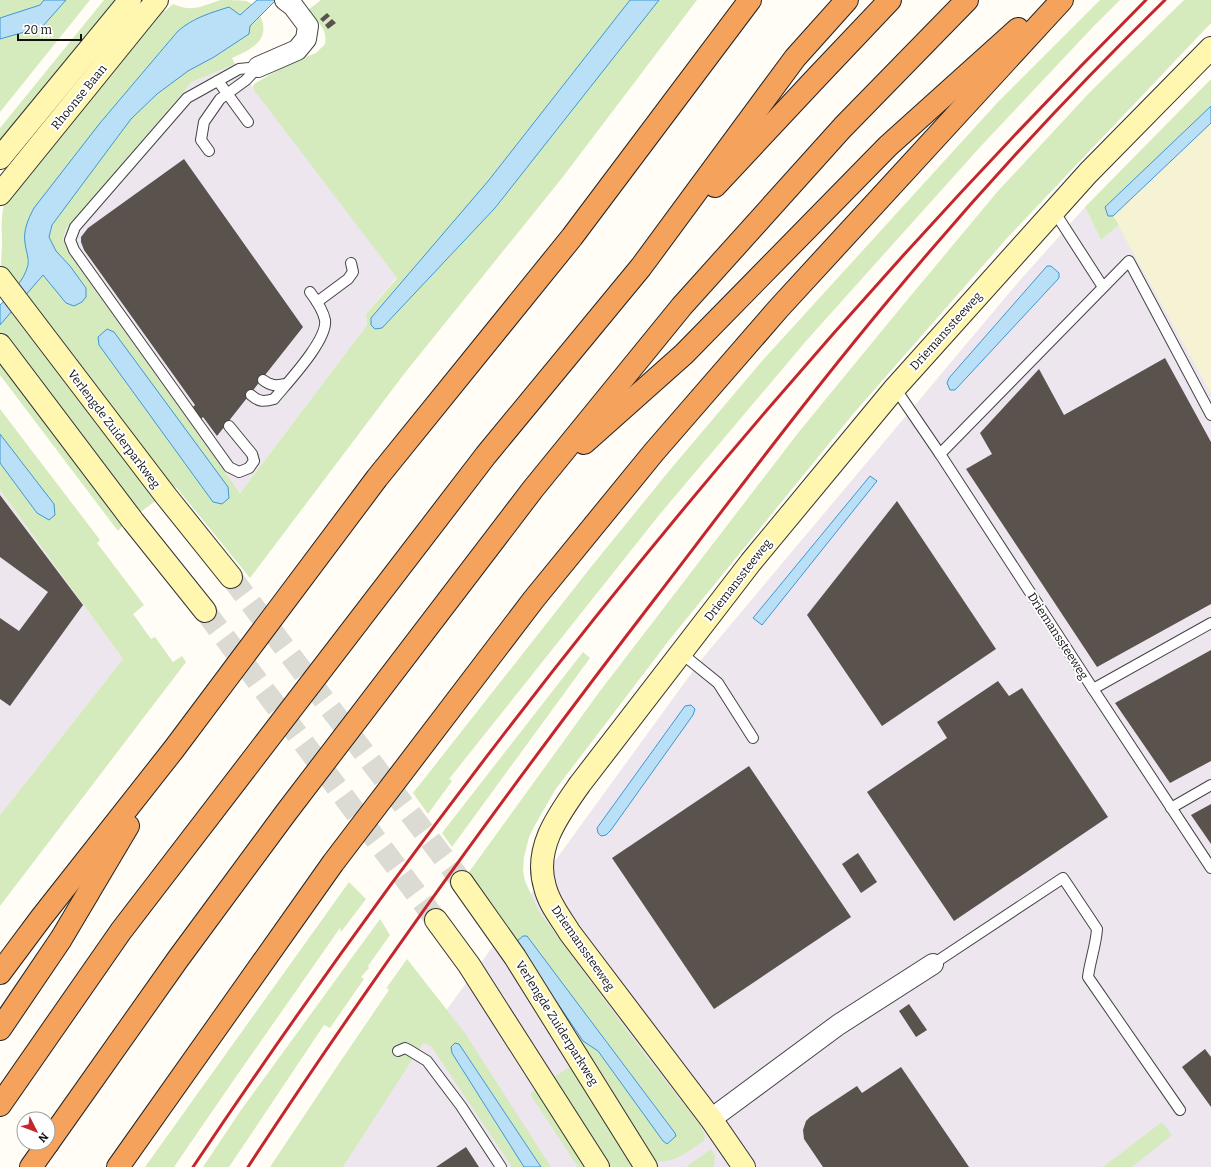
<svg xmlns="http://www.w3.org/2000/svg" width="1211" height="1167" viewBox="0 0 1211 1167" font-family="Bitter,serif">
<style>
.industrial{fill:#eee6ef}
.farmland{fill:#f6f3d4}
.green{fill:#d5ebbd;fill-rule:evenodd}
.water{fill:#b9e0f7;stroke:#3f96cf}
.building{fill:#5a524d}
.lines{fill:none;stroke-linecap:round;stroke-linejoin:round}
.secondary-tunnel{stroke:#dbdad3;stroke-width:22;stroke-dasharray:22 11;stroke-linecap:butt}
.service-casing{stroke:#444;stroke-width:12}
.minor-casing{stroke:#444;stroke-width:22}
.secondary-casing{stroke:#333;stroke-width:24}
.motorway-casing{stroke:#222;stroke-width:24}
.service{stroke:#fff;stroke-width:10}
.minor{stroke:#fff;stroke-width:20}
.secondary{stroke:#fff6b0;stroke-width:22}
.motorway{stroke:#f5a25d;stroke-width:22}
.rail{stroke:#c4262e;stroke-width:3}
.labels{text-anchor:middle;stroke-width:4;stroke-linejoin:round;paint-order:stroke}
.street-label{font-size:12px;fill:#111;stroke:#fff}
</style>
<rect width="100%" height="100%" fill="#fffdf5"/>
<g class="industrial">
<path d="M235,64L397,277L366,314L367,325L240,493L68,252L63,239L66,229L192,82Z"/>
<path d="M1085,207L1101,240L1119,225L1211,393V1167H343L416,1052L701,660L1015,286Z"/>
<path d="M0,490L123,659L0,815Z"/>
</g>
<path class="farmland" d="M1211,123V393L1113,216Z"/>
<g class="green">
<path d="M0,0H44L40,5L0,18Z"/>
<path d="M66,0H90L0,112V39L42,27Z"/>
<path d="M104,0H122L0,151V128Z"/>
<path d="M221,0C228,0 239,0 246,1C253,3 257,10 260,16C272,40 250,50 232,58L235,64L192,82L66,229L63,239L68,252L240,493L367,325L366,314L397,278L254,90L253,86L254,84L290,63L316,53L325,44C328,29 317,21 308,10L321,0H630L489,180L372,318L375,329L382,328L495,208L659,0H697L562,178L404,374L250,578L176,487L170,491L23,298L44,274L70,266L56,251L49,237L52,225L131,119L157,94L188,71L214,57L249,34L250,26L257,20L240,15L229,7L193,20L178,31L100,123L25,242C29,260 29,272 17,287C12,282 5,275 2,269C0,263 2,254 2,247C2,229 0,215 6,198L159,7L165,11L173,4C194,13 200,6 221,0ZM98,337L222,504L213,502L99,345Z"/>
<path d="M1100,0H1120L1092,28L981,146L806,341L660,514L449,779L452,781L428,814L413,793L591,567L669,471L762,361L998,102Z"/>
<path d="M1184,0H1211V23L1008,237L853,414L670,639L555,790L535,825L529,837L524,857L523,871L525,881L538,910L643,1052L701,1126L705,1136L704,1141C686,1152 675,1164 653,1161L580,1044L583,1041L598,1051L675,1132L527,936H523L516,942L469,872L600,691L798,433L903,305L998,191L1090,92Z"/>
<path d="M1211,79V106L1106,207L1108,216H1113L1119,225L1101,240L1085,207Z"/>
<path d="M13,308L157,500L139,513L0,335V325Z"/>
<path d="M0,364L123,525L118,531L0,375Z"/>
<path d="M0,409L100,540L97,543L144,605L133,614L151,639L155,637L173,662L182,656L186,662L0,906V815L123,659L0,490V463L37,513L54,504L0,434Z"/>
<path d="M583,652L590,658L452,847L442,833Z"/>
<path d="M349,882L366,899L341,932L340,928L233,1081L174,1167H145Z"/>
<path d="M380,919L390,935L368,966L369,968L361,977L364,979L330,1028L324,1025L229,1167H203L241,1110Z"/>
<path d="M407,959L465,1033L551,1167H541L459,1044L452,1053L524,1167H512L431,1046L423,1043L343,1167H270L336,1068L389,990L387,988L385,990Z"/>
<path d="M570,1067L636,1167H607L549,1080Z"/>
<path d="M536,1089L587,1167H578L530,1094Z"/>
<path d="M1162,1122L1172,1135L1132,1167H1103Z"/>
<path d="M711,1149L715,1156L714,1167H686Z"/>
</g>
<g class="water">
<path d="M44,0H66L42,27L0,39V18L40,5Z"/>
<path d="M257,0H276L250,26L249,34L214,57L188,71L157,94L131,119L52,225L49,237L56,251L70,266L86,288V297L82,302L74,306L66,303L43,275L0,325V305C11,293 24,281 28,265C29,258 26,251 25,243C23,231 28,219 34,208L100,123L178,31C193,18 210,13 229,7L240,15Z"/>
<path d="M630,0H659L495,208L382,328L375,329L371,325V318L489,180Z"/>
<path d="M1211,106V123L1113,216H1108L1105,207Z"/>
<path d="M1047,266H1051L1059,273V278L955,390H950L947,383L949,378Z"/>
<path d="M107,329L114,332L228,487L229,498L222,504L213,502L99,345L98,337Z"/>
<path d="M0,434L54,504L55,515L49,520L37,513L0,463Z"/>
<path d="M870,476L877,481L762,625L753,618Z"/>
<path d="M691,705L695,709L693,715L611,830L606,835L601,836L598,833L597,828L685,706Z"/>
<path d="M523,936H527L675,1133L676,1136L667,1144L663,1141L598,1051L583,1041L516,942Z"/>
<path d="M455,1043L459,1044L541,1167H524L452,1053L451,1047Z"/>
</g>
<g class="building">
<path d="M327,13L330,16L323,22L320,19Z"/>
<path d="M332,19L336,23L328,29L325,25Z"/>
<path d="M184,159L303,327L217,436L203,417L201,419L193,407L195,405L84,250L81,242V237L88,228Z"/>
<path d="M1165,358L1211,442V604L1097,667L966,469L992,454L980,433L1039,369L1064,415Z"/>
<path d="M0,495L83,605L10,706L0,699V618L19,631L48,592L0,557Z"/>
<path d="M897,501L996,649L882,726L807,615Z"/>
<path d="M1211,650V761L1170,783L1115,703Z"/>
<path d="M998,681L1009,696L1022,688L1108,817L954,921L867,792L947,738L937,722Z"/>
<path d="M749,766L851,917L714,1009L612,858Z"/>
<path d="M1211,804V844L1191,815Z"/>
<path d="M858,853L877,882L861,893L842,864Z"/>
<path d="M909,1004L927,1030L916,1037L899,1011Z"/>
<path d="M1205,1049L1211,1057V1107L1182,1067Z"/>
<path d="M901,1067L969,1167H823L804,1139L803,1130L806,1121L810,1117L857,1086L862,1093Z"/>
<path d="M466,1147L479,1167H436Z"/>
</g>
<g class="lines">
<g class="secondary-tunnel">
<path d="M231,577L462,882"/>
<path d="M205,611L436,920"/>
</g>
<defs>
<g id="service">
<path d="M218,81L248,122"/>
<path d="M209,151L201,140L204,122L220,99L246,80L258,67"/>
<path d="M1054,211L1103,287"/>
<path d="M317,302L348,279L353,272L351,263"/>
<path d="M263,380C271,386 276,386 286,384"/>
<path d="M895,388L940,454"/>
<path d="M251,395C259,402 264,402 274,399C287,383 328,340 325,320C323,310 316,300 310,292"/>
<path d="M1211,415L1129,261L940,454L1093,689L1211,868"/>
<path d="M229,426L252,454L254,461L249,468L239,472L229,467L74,250L70,240L75,227L187,98L239,69L258,67"/>
<path d="M681,653L718,683L753,738"/>
<path d="M1093,689L1211,623"/>
<path d="M1171,808L1211,785"/>
<path d="M933,964L1063,878L1097,929C1096,945 1090,961 1088,977L1180,1110"/>
<path d="M398,1051L405,1048L409,1050L427,1061L461,1106L501,1167"/>
</g>
<g id="minor">
<path d="M258,67L297,50L306,39L308,26L293,6L285,0"/>
<path d="M711,1119L838,1025L933,964"/>
</g>
<g id="secondary">
<path d="M0,158L130,0"/>
<path d="M0,194L157,0"/>
<path d="M0,278L166,496L231,577"/>
<path d="M0,345L133,521L205,611"/>
<path d="M462,882L515,957L646,1167"/>
<path d="M436,920L469,965L598,1167"/>
<path d="M744,1167L711,1119L570,933C561,918 549,904 545,887C533,848 559,814 580,784L751,562L895,388L1088,173L1211,48"/>
</g>
<g id="motorway">
<path d="M715,186L817,77L890,0"/>
<path d="M584,443L684,354L888,146L1018,29"/>
<path d="M0,973L41,918L174,749L377,478L572,237L750,0"/>
<path d="M0,1029L61,939L128,826"/>
<path d="M0,1105L121,931L486,455L641,267L795,58L847,0"/>
<path d="M48,1143L178,959L285,814L533,489L682,306L843,127L967,0"/>
<path d="M31,1167L48,1143"/>
<path d="M118,1167L333,863L534,599L654,452L779,308L1062,0"/>
</g>
</defs>
<use href="#service" class="service-casing"/>
<use href="#minor" class="minor-casing"/>
<use href="#secondary" class="secondary-casing"/>
<use href="#motorway" class="motorway-casing"/>
<use href="#service" class="service"/>
<use href="#minor" class="minor"/>
<use href="#secondary" class="secondary"/>
<use href="#motorway" class="motorway"/>
<g class="rail">
<path d="M193,1167C472,751 792,355 1146,0"/>
<path d="M248,1167C376,971 514,782 657,596C732,498 807,398 887,302C974,197 1067,96 1165,0"/>
</g>
</g>
<g class="labels">
<g class="street-label">
<text transform="translate(79 97) rotate(-51)" y="4">Rhoonse Baan</text>
<text transform="translate(946 331) rotate(-48)" y="4">Driemanssteeweg</text>
<text transform="translate(114 429) rotate(53)" y="4">Verlengde Zuiderparkweg</text>
<text transform="translate(738 580) rotate(-52)" y="4">Driemanssteeweg</text>
<text transform="translate(1058 636) rotate(57)" y="4">Driemanssteeweg</text>
<text transform="translate(583 948) rotate(55)" y="4">Driemanssteeweg</text>
<text transform="translate(557 1023) rotate(58)" y="4">Verlengde Zuiderparkweg</text>
</g>
</g>
<g transform="translate(36 1131) rotate(132)"><circle r="19" fill="#ffffff" stroke="#a0a0a0"/>
<path d="M0-3L7 15L0 10L-7 15Z" fill="#c4262e"/>
<text y="-6" font-size="11" font-weight="bold" text-anchor="middle" fill="#111111">N</text>
</g>
<path d="M18 34v6h63v-6" fill="none" stroke="#111111" stroke-width="2"/>
<text x="24" y="34" font-size="12" fill="#111111" stroke="#ffffff" stroke-width="3" paint-order="stroke">20 m</text>
</svg>
